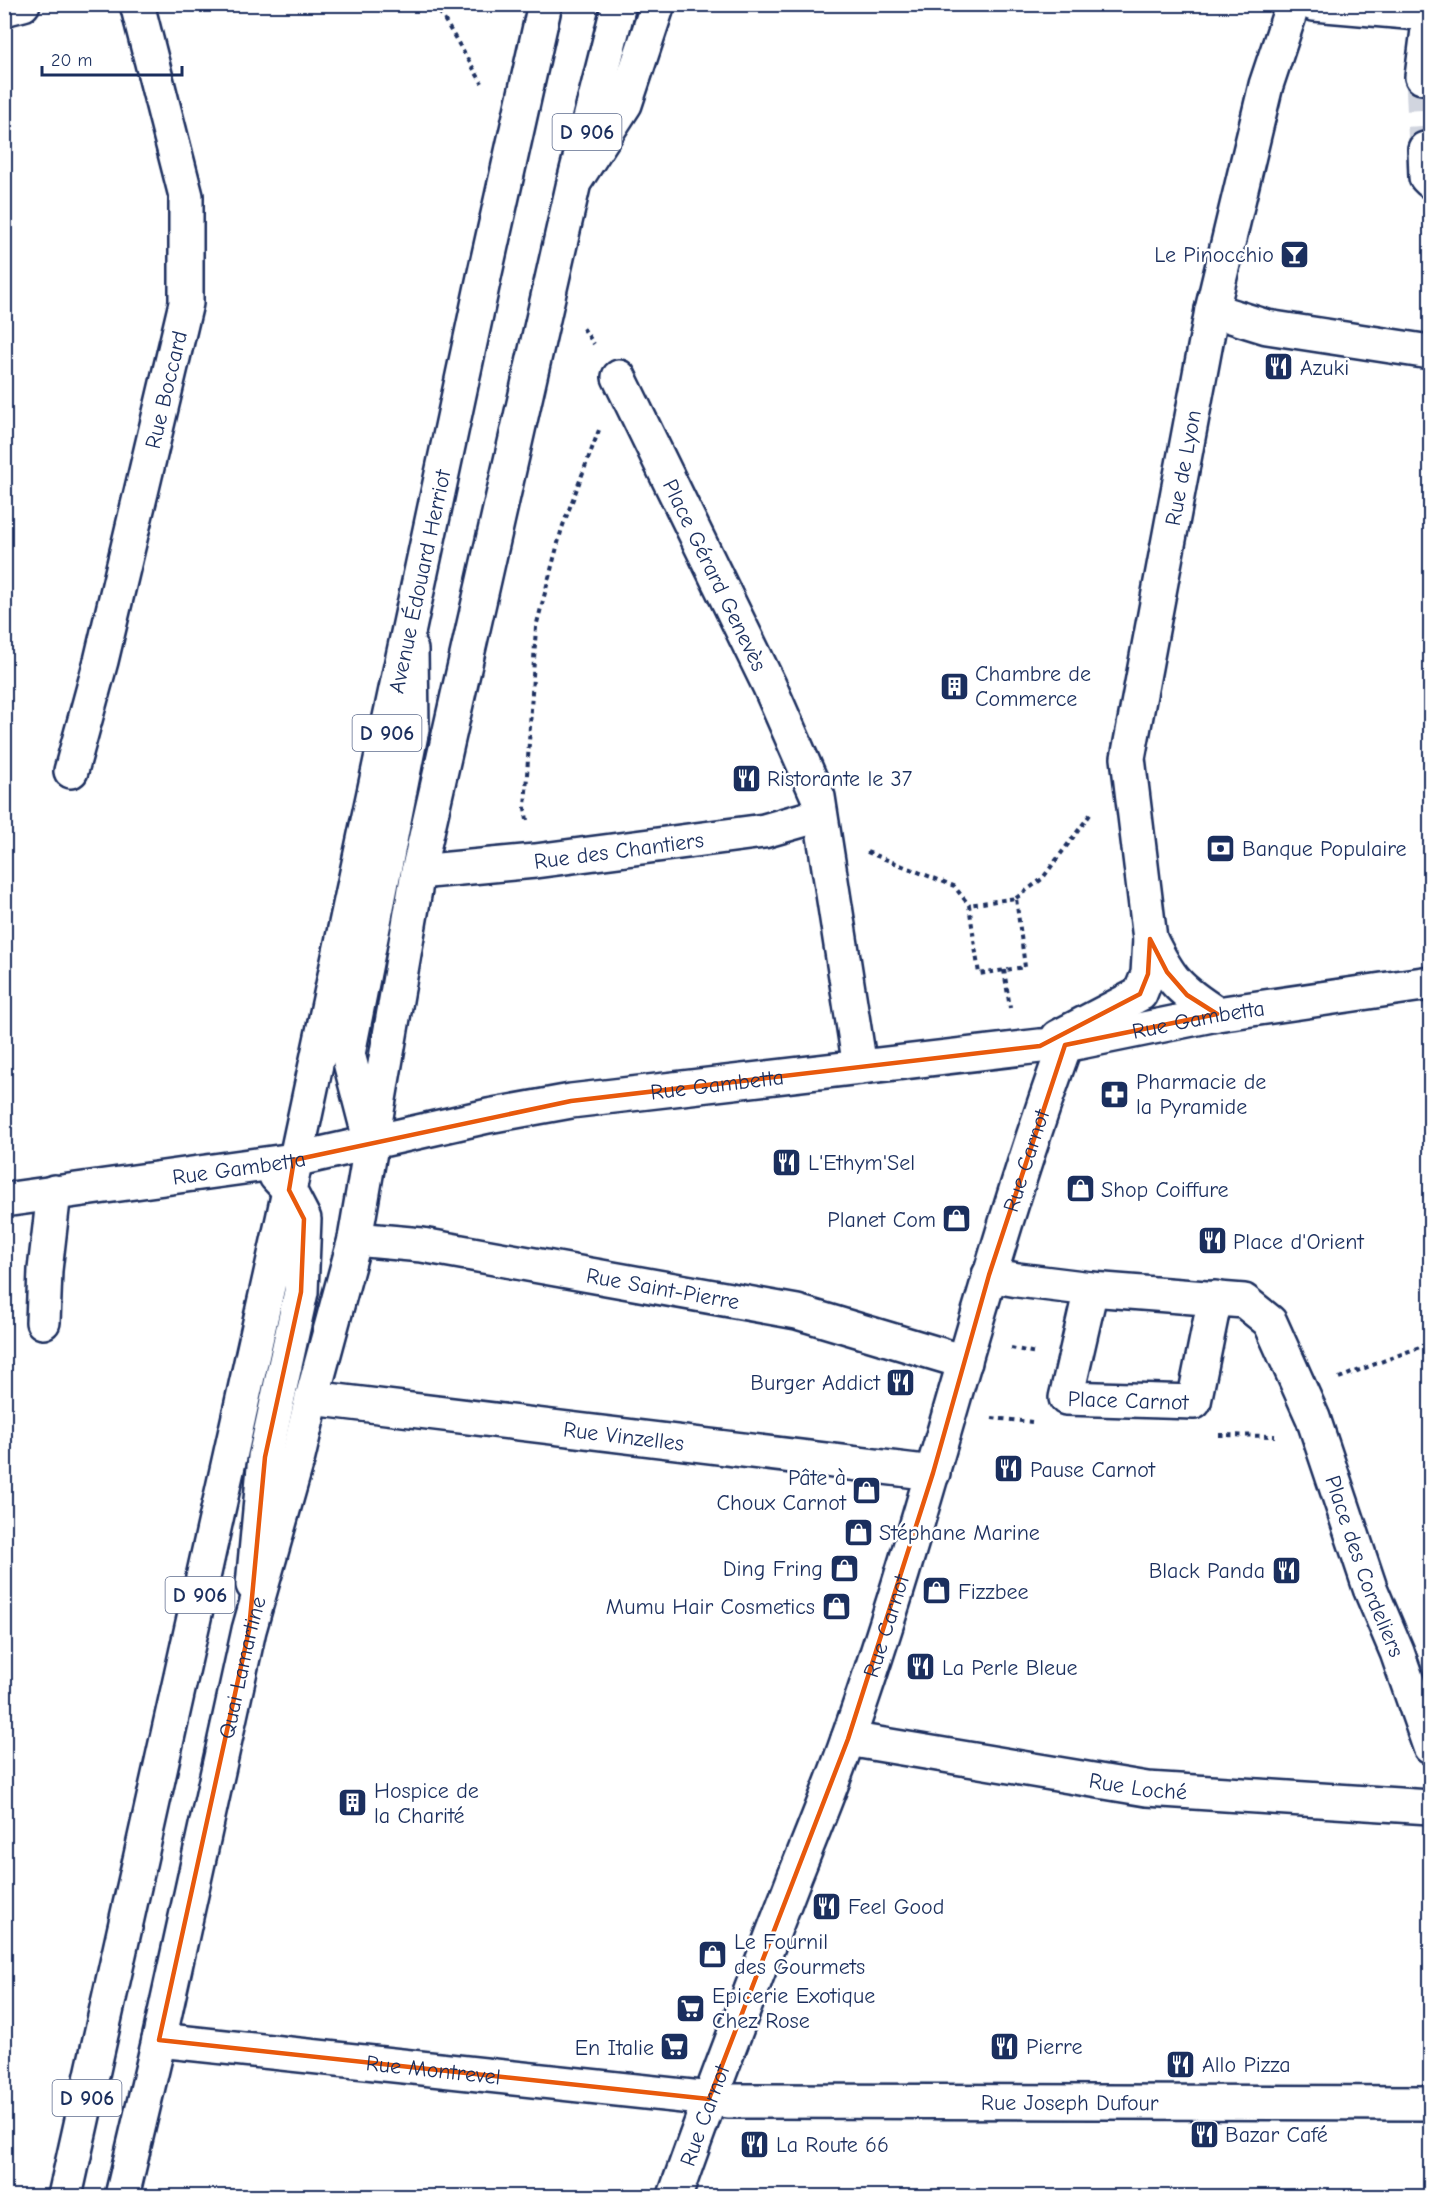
<svg xmlns="http://www.w3.org/2000/svg" width="1435" height="2201" viewBox="0 0 1435 2201" font-family="'Comic Neue',sans-serif">
<style>
.lines{fill:none;stroke-linecap:round;stroke-linejoin:round}
.minor-tunnel{stroke:#d1d5df;stroke-width:33;stroke-dasharray:33 16;stroke-linecap:butt}
.minor-casing{stroke:#1b2f5e;stroke-width:38}
.major-casing{stroke:#1b2f5e;stroke-width:38}
.path{stroke:#1b2f5e;stroke-width:4;stroke-dasharray:4.5 4.5;stroke-linecap:butt}
.minor{stroke:#fff;stroke-width:33}
.major{stroke:#fff;stroke-width:33}
.marked{fill:none;stroke:#e8590c;stroke-width:4.5;stroke-linejoin:round}
.labels{text-anchor:middle;stroke-width:5;stroke-linejoin:round;paint-order:stroke}
.shield{fill:#fff;stroke:#5f6d8e;stroke-width:1.5}
.shield-label{font-size:21px;font-weight:bold;fill:#1b2f5e}
.poi-label{font-size:22px;fill:#1b2f5e;stroke:#fff;text-anchor:start}
.street-label{font-size:22px;fill:#1b2f5e;stroke:#fff}
</style>
<rect width="100%" height="100%" fill="#fff"/>
<filter id="ink" filterUnits="userSpaceOnUse"><feTurbulence type="fractalNoise" baseFrequency=".0167" numOctaves="2"/><feDisplacementMap in="SourceGraphic" scale="12" xChannelSelector="R" yChannelSelector="G"/><feConvolveMatrix kernelMatrix="1 2 1 2 8 2 1 2 1" color-interpolation-filters="sRGB"/></filter>
<g filter="url(#ink)">
<g class="lines">
<path class="minor-tunnel" d="M1422,77L1425,149"/>
<defs>
<g id="minor">
<path d="M1314,4L1430,14"/>
<path d="M4,9L23,4"/>
<path d="M1422,77L1430,14"/>
<path d="M1425,149L1426,177L1430,181"/>
<path d="M577,178L625,104L658,4"/>
<path d="M1212,310L1267,327L1430,352"/>
<path id="s1" d="M619,377L769,685L818,797L860,1067"/>
<path id="s2" d="M71,771L101,661L186,303V196L137,4"/>
<path id="s3" d="M418,872L535,861L764,831L820,815"/>
<path d="M1150,939C1170,980 1178,989 1217,1014"/>
<path id="s4" d="M1058,1037L1140,994L1148,974L1150,939L1128,758L1212,310L1266,85L1293,4"/>
<path d="M371,1143L348,1054L412,729L411,650"/>
<path id="s5" d="M4,1200L294,1160L488,1116L571,1101L1040,1046L1065,1045L1217,1014L1430,983"/>
<path id="s6" d="M355,1239L422,1245L797,1312L965,1362"/>
<path id="s7" d="M989,1275L1018,1280L1091,1289L1244,1301L1270,1322L1313,1418L1370,1588L1397,1652L1430,1747"/>
<path id="s8" d="M1091,1289L1066,1398L1194,1402L1215,1298"/>
<path d="M43,1322L45,1270L54,1192"/>
<path id="s9" d="M312,1398L933,1473"/>
<path d="M253,1585L265,1457L301,1292L304,1219L289,1190L276,1176"/>
<path id="s10" d="M848,1739L1147,1789L1430,1807"/>
<path id="s11" d="M159,2040L730,2101L1430,2103"/>
<path id="s12" d="M675,2196C712,2089 754,1983 795,1876C813,1831 832,1785 848,1739C929,1510 982,1273 1065,1045"/>
</g>
<g id="major">
<path id="s13" d="M65,2196L283,1219L484,277L545,4"/>
<path id="s14" d="M122,2196L159,2040L249,1630L298,1457L312,1398L355,1239L418,872L574,182L619,4"/>
</g>
</defs>
<use href="#minor" class="minor-casing"/>
<use href="#major" class="major-casing"/>
<g class="path">
<path d="M435,4L482,83"/>
<path d="M583,328L594,344"/>
<path d="M527,820L525,808L536,627L562,528L599,430"/>
<path d="M867,852L954,886L969,905L979,974L1025,967L1016,898L969,905"/>
<path d="M1016,898L1042,879L1092,812"/>
<path d="M1004,970L1010,1008"/>
<path d="M1011,1348L1036,1353"/>
<path d="M1339,1378L1430,1343"/>
<path d="M992,1418L1032,1422"/>
<path d="M1219,1435L1275,1436"/>
</g>
<use href="#minor" class="minor"/>
<use href="#major" class="major"/>
</g>
</g>
<path class="marked" d="M1150,939L1167,972L1187,995L1217,1014L1065,1045L989,1275L933,1473L848,1739L709,2099L159,2040L249,1630L265,1457L301,1292L304,1219L289,1190L294,1160L571,1101L1040,1046L1140,994L1148,974Z"/>
<defs>
<symbol id="bar-square" viewBox="-11 -11 22 22"><rect x="-9" y="-9" width="18" height="18" rx="4" fill="#1b2f5e" stroke="#fff"/><path d="M-6-5H6L.8 .8V4.5H3.5V6h-7V4.5H-.8V.8Z" fill="#fff"/></symbol>
<symbol id="restaurant-square" viewBox="-11 -11 22 22"><rect x="-9" y="-9" width="18" height="18" rx="4" fill="#1b2f5e" stroke="#fff"/><path d="M-5-6h1v4h1v-4h1v4h1v-4h1v5L-1.5 .5V6h-2V.5L-5-1ZM5-6V6H3V1.5H1.5Q1.5-4 5-6Z" fill="#fff"/></symbol>
<symbol id="building-square" viewBox="-11 -11 22 22"><rect x="-9" y="-9" width="18" height="18" rx="4" fill="#1b2f5e" stroke="#fff"/><path d="M-4-6H4V6H1V3H-1V6H-4ZM-2.5-4.3h1.7v1.8h-1.7ZM.8-4.3h1.7v1.8H.8ZM-2.5-1h1.7V.8h-1.7ZM.8-1h1.7V.8H.8Z" fill="#fff"/></symbol>
<symbol id="bank-square" viewBox="-11 -11 22 22"><rect x="-9" y="-9" width="18" height="18" rx="4" fill="#1b2f5e" stroke="#fff"/><path d="M-6-4H6V4H-6ZM0-2.3a2.3 2.3 0 1 0 0 4.6a2.3 2.3 0 1 0 0-4.6Z" fill="#fff"/></symbol>
<symbol id="pharmacy-square" viewBox="-11 -11 22 22"><rect x="-9" y="-9" width="18" height="18" rx="4" fill="#1b2f5e" stroke="#fff"/><path d="M-2-6h4v4h4v4h-4v4h-4v-4h-4v-4h4Z" fill="#fff"/></symbol>
<symbol id="shop-square" viewBox="-11 -11 22 22"><rect x="-9" y="-9" width="18" height="18" rx="4" fill="#1b2f5e" stroke="#fff"/><path d="M-5-2.5h2.3a2.7 3.5 0 0 1 5.4 0H5L5.5 6h-11ZM-1.5-2.5h3a1.5 2.3 0 0 0-3 0Z" fill="#fff"/></symbol>
<symbol id="supermarket-square" viewBox="-11 -11 22 22"><rect x="-9" y="-9" width="18" height="18" rx="4" fill="#1b2f5e" stroke="#fff"/><path d="M-6-5.5h2.5l.6 2H6L4.5 2H-2.5L-4.4-4H-6ZM-1.5 3.2a1.3 1.3 0 1 0 .1 0ZM3 3.2a1.3 1.3 0 1 0 .1 0Z" fill="#fff"/></symbol>
</defs>
<g fill-rule="evenodd">
<use href="#bar-square" x="1278" y="238" width="33" height="33"/>
<use href="#restaurant-square" x="1262" y="350" width="33" height="33"/>
<use href="#building-square" x="938" y="670" width="33" height="33"/>
<use href="#restaurant-square" x="730" y="762" width="33" height="33"/>
<use href="#bank-square" x="1204" y="832" width="33" height="33"/>
<use href="#pharmacy-square" x="1098" y="1078" width="33" height="33"/>
<use href="#restaurant-square" x="770" y="1146" width="33" height="33"/>
<use href="#shop-square" x="1064" y="1172" width="33" height="33"/>
<use href="#shop-square" x="940" y="1202" width="33" height="33"/>
<use href="#restaurant-square" x="1196" y="1224" width="33" height="33"/>
<use href="#restaurant-square" x="884" y="1366" width="33" height="33"/>
<use href="#restaurant-square" x="992" y="1452" width="33" height="33"/>
<use href="#shop-square" x="850" y="1474" width="33" height="33"/>
<use href="#shop-square" x="842" y="1516" width="33" height="33"/>
<use href="#shop-square" x="828" y="1552" width="33" height="33"/>
<use href="#restaurant-square" x="1270" y="1554" width="33" height="33"/>
<use href="#shop-square" x="920" y="1574" width="33" height="33"/>
<use href="#shop-square" x="820" y="1590" width="33" height="33"/>
<use href="#restaurant-square" x="904" y="1650" width="33" height="33"/>
<use href="#building-square" x="336" y="1786" width="33" height="33"/>
<use href="#restaurant-square" x="810" y="1890" width="33" height="33"/>
<use href="#shop-square" x="696" y="1938" width="33" height="33"/>
<use href="#supermarket-square" x="674" y="1992" width="33" height="33"/>
<use href="#restaurant-square" x="988" y="2030" width="33" height="33"/>
<use href="#supermarket-square" x="658" y="2030" width="33" height="33"/>
<use href="#restaurant-square" x="1164" y="2048" width="33" height="33"/>
<use href="#restaurant-square" x="1188" y="2118" width="33" height="33"/>
<use href="#restaurant-square" x="738" y="2128" width="33" height="33"/>
</g>
<g class="labels">
<g class="shield">
<rect x="552.5" y="114" width="69" height="36" rx="4.5"/>
<rect x="352.5" y="715" width="69" height="36" rx="4.5"/>
<rect x="165.5" y="1577" width="69" height="36" rx="4.5"/>
<rect x="52.5" y="2080" width="69" height="36" rx="4.5"/>
</g>
<g class="shield-label">
<text x="587" y="139">D 906</text>
<text x="387" y="740">D 906</text>
<text x="200" y="1602">D 906</text>
<text x="87" y="2105">D 906</text>
</g>
<g class="poi-label">
<text x="1274" y="262" text-anchor="end">Le Pinocchio</text>
<text x="1300" y="375">Azuki</text>
<text x="975" y="681">Chambre de<tspan x="975" dy="25">Commerce</tspan></text>
<text x="767" y="786">Ristorante le 37</text>
<text x="1242" y="856">Banque Populaire</text>
<text x="1136" y="1089">Pharmacie de<tspan x="1136" dy="25">la Pyramide</tspan></text>
<text x="808" y="1170">L'Ethym'Sel</text>
<text x="1101" y="1197">Shop Coiffure</text>
<text x="936" y="1227" text-anchor="end">Planet Com</text>
<text x="1233" y="1249">Place d'Orient</text>
<text x="880" y="1390" text-anchor="end">Burger Addict</text>
<text x="1030" y="1477">Pause Carnot</text>
<text x="846" y="1485" text-anchor="end">Pâte à<tspan x="846" dy="25">Choux Carnot</tspan></text>
<text x="879" y="1540">Stéphane Marine</text>
<text x="823" y="1576" text-anchor="end">Ding Fring</text>
<text x="1265" y="1578" text-anchor="end">Black Panda</text>
<text x="958" y="1599">Fizzbee</text>
<text x="815" y="1614" text-anchor="end">Mumu Hair Cosmetics</text>
<text x="942" y="1675">La Perle Bleue</text>
<text x="374" y="1798">Hospice de<tspan x="374" dy="25">la Charité</tspan></text>
<text x="848" y="1914">Feel Good</text>
<text x="734" y="1949">Le Fournil<tspan x="734" dy="25">des Gourmets</tspan></text>
<text x="712" y="2003">Epicerie Exotique<tspan x="712" dy="25">Chez Rose</tspan></text>
<text x="1026" y="2054">Pierre</text>
<text x="654" y="2055" text-anchor="end">En Italie</text>
<text x="1202" y="2072">Allo Pizza</text>
<text x="1225" y="2142">Bazar Café</text>
<text x="776" y="2152">La Route 66</text>
</g>
<g class="street-label">
<text dy="8" stroke="none"><textPath href="#s2" startOffset="393">Rue Boccard</textPath></text>
<text dy="8" stroke="none"><textPath href="#s4" startOffset="627">Rue de Lyon</textPath></text>
<text dy="8" stroke="none"><textPath href="#s1" startOffset="220">Place Gérard Genevès</textPath></text>
<text dy="8" stroke="none"><textPath href="#s13" startOffset="1653">Avenue Édouard Herriot</textPath></text>
<text dy="8" stroke="none"><textPath href="#s3" startOffset="202">Rue des Chantiers</textPath></text>
<text dy="8" stroke="none"><textPath href="#s5" startOffset="1209">Rue Gambetta</textPath></text>
<text dy="8" stroke="none"><textPath href="#s5" startOffset="723">Rue Gambetta</textPath></text>
<text dy="8" stroke="none"><textPath href="#s12" startOffset="1094">Rue Carnot</textPath></text>
<text dy="8" stroke="none"><textPath href="#s5" startOffset="237">Rue Gambetta</textPath></text>
<text dy="8" stroke="none"><textPath href="#s6" startOffset="312">Rue Saint-Pierre</textPath></text>
<text dy="8" stroke="none"><textPath href="#s8" startOffset="174">Place Carnot</textPath></text>
<text dy="8" stroke="none"><textPath href="#s9" startOffset="314">Rue Vinzelles</textPath></text>
<text dy="8" stroke="none"><textPath href="#s7" startOffset="552">Place des Cordeliers</textPath></text>
<text dy="8" stroke="none"><textPath href="#s12" startOffset="608">Rue Carnot</textPath></text>
<text dy="8" stroke="none"><textPath href="#s14" startOffset="542">Quai Lamartine</textPath></text>
<text dy="8" stroke="none"><textPath href="#s10" startOffset="294">Rue Loché</textPath></text>
<text dy="8" stroke="none"><textPath href="#s11" startOffset="276">Rue Montrevel</textPath></text>
<text dy="8" stroke="none"><textPath href="#s11" startOffset="914">Rue Joseph Dufour</textPath></text>
<text dy="8" stroke="none"><textPath href="#s12" startOffset="86">Rue Carnot</textPath></text>
</g>
</g>
<rect width="1435" height="2201" fill="none" stroke="#fff" stroke-width="24"/>
<rect x="12" y="12" width="1411" height="2177" fill="none" stroke="#1b2f5e" stroke-width="2" filter="url(#ink)"/>
<path d="M42 66v9h140v-9" fill="none" stroke="#1b2f5e" stroke-width="3"/>
<text x="51" y="66" font-size="18" fill="#1b2f5e" stroke="#ffffff" stroke-width="4.5" paint-order="stroke">20 m</text>
</svg>
